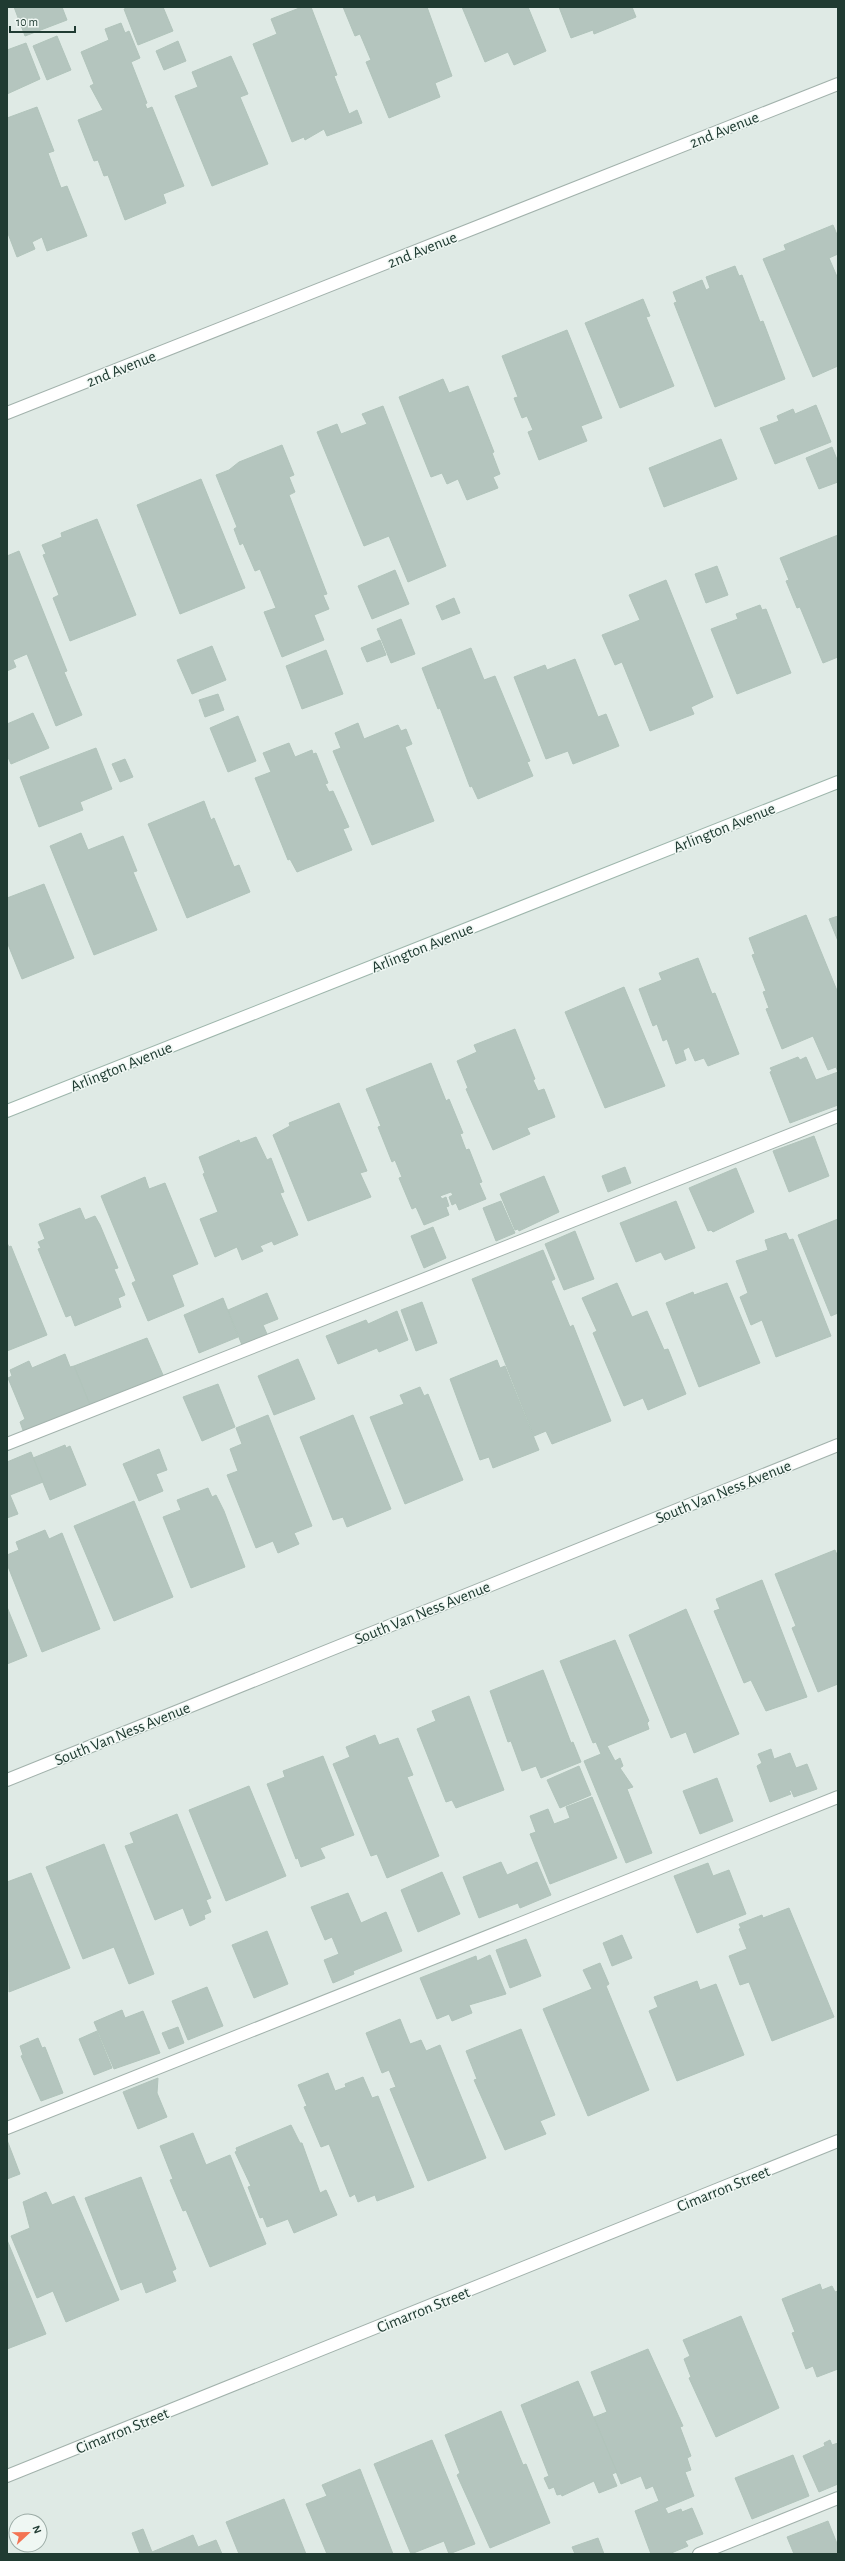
<svg xmlns="http://www.w3.org/2000/svg" width="845" height="2561" viewBox="0 0 845 2561" font-family="'Alegreya Sans',sans-serif">
<style>
.building{fill:#b4c5be;stroke:#b1c4bb}
.lines{fill:none;stroke-linecap:round;stroke-linejoin:round}
.service-casing{stroke:#a2b2ac;stroke-width:14}
.minor-casing{stroke:#a2b2ac;stroke-width:14}
.tertiary-casing{stroke:#a2b2ac;stroke-width:14}
.secondary-casing{stroke:#9eb6ac;stroke-width:14}
.service{stroke:#fff;stroke-width:12}
.minor{stroke:#fff;stroke-width:12}
.tertiary{stroke:#fff;stroke-width:12}
.secondary{stroke:#fff;stroke-width:12}
.labels{text-anchor:middle;stroke-width:3;stroke-linejoin:round;paint-order:stroke}
.street-label{font-size:16px;fill:#203b32;stroke:#eff7f3}
</style>
<rect width="100%" height="100%" fill="#dfeae5"/>
<g class="building">
<path d="M14,7H62L67,20L25,36Z"/>
<path d="M130,7H163L173,31L138,45L124,9Z"/>
<path d="M302,7H311L337,75L334,76L349,114L357,110L362,123L327,136L324,129L305,140L304,137L292,142L253,44L277,34L271,19Z"/>
<path d="M343,7H427L452,76L435,83L440,97L389,118L366,62L371,60L360,34L355,36Z"/>
<path d="M462,7H528L546,51L514,65L508,52L485,62Z"/>
<path d="M559,7H632L636,17L594,34L593,30L571,38Z"/>
<path d="M121,23L125,33L129,31L140,58L131,62L147,103L145,104L147,109L152,107L184,186L163,194L166,203L125,220L108,175L104,176L98,160L94,161L78,120L103,110L90,86L94,84L81,52L109,40L105,29Z"/>
<path d="M57,36L71,70L47,80L33,46Z"/>
<path d="M178,41L186,61L164,70L156,51Z"/>
<path d="M26,43L40,79L7,94V50Z"/>
<path d="M231,56L248,94L240,97L268,164L212,186L175,96L198,87L192,72Z"/>
<path d="M37,107L54,151L48,153L61,188L67,186L87,236L47,251L42,237L32,242L35,249L17,257L7,231V118Z"/>
<path d="M833,225L838,237V254L829,258L838,279V366L813,377L763,259L786,250L784,245Z"/>
<path d="M735,266L739,276L742,275L760,322L763,321L785,379L715,407L674,303L677,302L673,292L702,280L706,290L710,288L706,277Z"/>
<path d="M643,299L650,316L646,317L674,386L620,408L585,323Z"/>
<path d="M567,330L602,418L581,426L587,441L539,460L528,432L533,430L527,416L522,418L514,398L518,397L502,356Z"/>
<path d="M443,379L449,393L468,386L494,452L492,453L500,474L493,477L498,488L467,500L458,479L447,484L442,473L431,477L399,397Z"/>
<path d="M816,405L831,442L775,464L760,428L779,421L777,416L793,409L795,414Z"/>
<path d="M383,406L446,566L408,582L389,536L364,546L317,432L337,424L341,434L367,424L362,414Z"/>
<path d="M721,439L737,479L664,507L649,468Z"/>
<path d="M282,445L294,475L289,477L295,492L289,495L327,594L323,595L329,609L314,615L324,640L282,657L264,612L276,608L260,569L255,571L243,543L240,545L234,529L237,527L216,475L229,470L239,462Z"/>
<path d="M832,447L838,462V482L819,489L806,458Z"/>
<path d="M201,479L245,588L180,614L137,505Z"/>
<path d="M97,519L136,615L70,641L53,598L59,595L43,555L46,554L42,545L62,537L61,533Z"/>
<path d="M838,535V657L823,663L800,607L797,608L786,581L789,580L780,558Z"/>
<path d="M19,551L67,671L64,672L82,715L56,726L27,654L13,660L16,667L7,671V556Z"/>
<path d="M717,566L728,595L706,603L695,574Z"/>
<path d="M395,570L409,604L372,619L358,586Z"/>
<path d="M666,580L713,697L691,707L694,714L650,731L622,662L615,665L602,635L640,620L629,595Z"/>
<path d="M454,598L460,613L442,620L436,606Z"/>
<path d="M760,605L762,610L766,609L791,673L737,694L711,629L738,619L736,614Z"/>
<path d="M401,619L415,654L391,663L377,629Z"/>
<path d="M380,640L386,655L367,662L361,648Z"/>
<path d="M212,646L226,680L192,694L177,660Z"/>
<path d="M471,648L484,680L495,676L530,761L527,762L533,776L478,799L472,786L470,787L440,708L438,709L422,668Z"/>
<path d="M326,650L343,694L302,709L286,666Z"/>
<path d="M575,659L598,717L606,714L619,746L573,764L568,751L546,759L514,677L545,665L547,670Z"/>
<path d="M218,694L224,710L205,717L199,700Z"/>
<path d="M33,713L49,748L11,764L7,755V724Z"/>
<path d="M238,716L256,761L228,772L210,728Z"/>
<path d="M358,723L364,739L398,725L401,731L406,729L412,744L405,747L434,821L372,845L333,751L341,748L335,733Z"/>
<path d="M289,743L295,757L312,750L313,754L316,753L328,783L325,784L329,792L333,791L349,827L343,829L352,850L297,872L290,859L288,860L255,778L271,772L263,753Z"/>
<path d="M96,748L112,789L80,802L83,810L39,827L20,777Z"/>
<path d="M125,759L133,777L120,782L112,764Z"/>
<path d="M204,801L211,820L214,818L234,867L239,865L250,892L187,918L148,824Z"/>
<path d="M81,833L88,850L123,836L137,871L133,872L157,930L94,955L50,846Z"/>
<path d="M44,884L74,958L22,979L7,942V898Z"/>
<path d="M806,915L838,993V1105L790,1123L770,1072L772,1071L770,1068L798,1057L800,1060L806,1057L816,1080L838,1072L836,1067L828,1070L813,1036L782,1049L766,1009L769,1008L763,992L766,991L752,955L755,954L749,938Z"/>
<path d="M838,916V941L829,919Z"/>
<path d="M698,958L712,994L715,993L739,1054L708,1066L704,1058L695,1061L689,1047L683,1050L686,1060L676,1064L667,1039L663,1041L657,1024L653,1026L639,989L662,980L659,973Z"/>
<path d="M624,987L665,1086L605,1108L565,1012Z"/>
<path d="M515,1029L535,1079L533,1080L538,1091L544,1089L555,1117L527,1128L530,1134L493,1150L466,1089L468,1088L457,1061L477,1052L474,1045Z"/>
<path d="M431,1063L446,1101L449,1099L463,1133L460,1134L466,1150L469,1149L482,1182L479,1183L486,1199L459,1210L456,1203L452,1205L449,1197L453,1195L451,1192L440,1196L442,1199L446,1197L449,1206L446,1207L449,1215L424,1225L416,1207L412,1209L399,1178L402,1177L395,1160L392,1162L378,1127L381,1126L366,1089Z"/>
<path d="M339,1103L367,1171L360,1173L371,1197L308,1221L273,1135L290,1126L289,1123Z"/>
<path d="M814,1136L829,1176L789,1192L773,1151Z"/>
<path d="M256,1137L267,1160L271,1158L284,1192L280,1193L298,1235L274,1245L272,1241L260,1246L263,1251L242,1260L237,1247L215,1257L200,1219L218,1212L203,1174L205,1173L199,1157L239,1140L240,1143Z"/>
<path d="M625,1167L631,1183L608,1192L602,1176Z"/>
<path d="M736,1168L754,1212L713,1232L711,1230L708,1231L689,1188Z"/>
<path d="M544,1176L559,1212L519,1231L518,1229L515,1230L500,1194Z"/>
<path d="M145,1177L149,1189L165,1183L198,1264L172,1275L184,1306L148,1321L132,1283L136,1281L101,1196Z"/>
<path d="M501,1201L515,1233L496,1241L483,1208Z"/>
<path d="M676,1201L695,1248L665,1260L661,1252L636,1262L620,1223Z"/>
<path d="M80,1208L85,1220L95,1216L100,1225L118,1268L114,1269L125,1295L118,1298L121,1307L75,1326L71,1315L66,1317L38,1249L41,1248L38,1242L45,1239L39,1224Z"/>
<path d="M838,1219V1313L831,1316L798,1235Z"/>
<path d="M433,1227L446,1258L424,1268L411,1236Z"/>
<path d="M575,1231L594,1279L564,1290L545,1244Z"/>
<path d="M786,1233L789,1240L793,1239L831,1336L776,1357L762,1320L751,1325L740,1297L748,1293L736,1261L768,1250L765,1240Z"/>
<path d="M7,1243L9,1247L11,1246L47,1335L7,1351Z"/>
<path d="M543,1250L555,1279L551,1281L570,1327L573,1325L611,1421L552,1444L546,1431L534,1436L472,1279Z"/>
<path d="M617,1283L632,1317L647,1311L664,1350L668,1349L686,1394L648,1410L643,1398L624,1406L593,1333L597,1331L582,1298Z"/>
<path d="M727,1283L760,1363L699,1387L666,1303L693,1292L694,1295Z"/>
<path d="M267,1293L278,1319L263,1325L267,1334L242,1345L228,1310Z"/>
<path d="M223,1298L238,1337L199,1353L184,1315Z"/>
<path d="M422,1302L437,1343L416,1351L401,1310Z"/>
<path d="M397,1311L408,1340L379,1352L377,1348L338,1364L326,1336L366,1320L368,1324Z"/>
<path d="M147,1338L163,1375L90,1405L74,1366Z"/>
<path d="M65,1354L70,1367L74,1366L90,1405L24,1433L20,1422L25,1419L8,1378L12,1376L10,1370L29,1361L32,1368Z"/>
<path d="M298,1359L315,1399L274,1415L258,1376Z"/>
<path d="M497,1360L500,1368L505,1366L539,1450L493,1468L489,1457L480,1460L450,1379Z"/>
<path d="M218,1384L235,1427L202,1441L183,1397Z"/>
<path d="M420,1387L424,1396L428,1394L463,1480L405,1504L370,1417L404,1404L400,1395Z"/>
<path d="M268,1415L312,1526L294,1533L299,1544L278,1553L273,1541L256,1548L227,1475L238,1471L230,1449L242,1444L236,1428Z"/>
<path d="M353,1415L391,1509L347,1527L343,1517L333,1520L300,1437Z"/>
<path d="M65,1445L66,1448L70,1446L86,1485L50,1500L33,1458Z"/>
<path d="M159,1449L167,1470L156,1474L163,1491L139,1501L123,1464Z"/>
<path d="M31,1452L43,1482L10,1495L18,1514L7,1518V1462Z"/>
<path d="M208,1488L212,1497L216,1495L224,1511L245,1567L191,1588L163,1517L181,1510L177,1500Z"/>
<path d="M134,1501L173,1597L114,1621L74,1526Z"/>
<path d="M45,1530L49,1539L62,1533L100,1629L42,1652L7,1564V1555L19,1550L16,1542Z"/>
<path d="M835,1550L838,1557V1684L818,1692L792,1628L796,1626L775,1574Z"/>
<path d="M762,1580L807,1697L766,1711L751,1680L744,1683L714,1611L720,1609L716,1599Z"/>
<path d="M7,1607L27,1656L7,1664Z"/>
<path d="M686,1609L739,1734L694,1753L686,1732L671,1738L629,1635Z"/>
<path d="M615,1640L649,1721L647,1723L649,1729L607,1746L615,1761L620,1758L623,1766L620,1768L633,1787L627,1789L652,1853L626,1863L584,1761L601,1754L596,1742L593,1743L560,1661Z"/>
<path d="M543,1670L571,1743L573,1742L581,1762L541,1778L536,1766L522,1771L511,1741L508,1742L490,1691Z"/>
<path d="M469,1696L504,1790L456,1808L452,1800L446,1802L417,1729L436,1721L432,1711Z"/>
<path d="M375,1735L379,1745L398,1738L413,1775L407,1777L439,1856L387,1878L377,1854L371,1856L333,1764L350,1757L346,1747Z"/>
<path d="M771,1749L774,1759L790,1753L796,1768L807,1764L817,1789L794,1797L791,1790L789,1791L791,1794L770,1802L757,1766L762,1763L758,1754Z"/>
<path d="M323,1756L354,1835L320,1848L325,1858L301,1867L298,1858L296,1859L267,1784L285,1777L283,1771Z"/>
<path d="M579,1766L591,1795L560,1808L547,1780Z"/>
<path d="M717,1778L733,1821L700,1834L683,1791Z"/>
<path d="M249,1786L286,1876L226,1901L189,1810Z"/>
<path d="M592,1797L617,1858L550,1884L530,1834L536,1832L530,1816L548,1809L554,1824L570,1818L566,1807Z"/>
<path d="M177,1814L211,1898L206,1900L211,1912L204,1915L205,1919L190,1926L183,1908L155,1920L125,1846L134,1843L130,1833Z"/>
<path d="M104,1844L154,1974L129,1984L114,1947L83,1959L46,1867Z"/>
<path d="M501,1862L507,1875L537,1862L551,1895L520,1908L518,1903L479,1918L463,1877Z"/>
<path d="M708,1863L713,1876L729,1870L746,1914L697,1933L674,1876Z"/>
<path d="M442,1872L460,1914L418,1932L401,1890Z"/>
<path d="M31,1873L70,1968L9,1992L7,1882Z"/>
<path d="M348,1893L361,1923L386,1912L402,1951L353,1971L354,1974L333,1983L324,1960L339,1954L332,1937L325,1940L311,1907Z"/>
<path d="M789,1908L834,2017L772,2041L749,1982L740,1985L729,1956L747,1949L739,1929L741,1928L739,1924L762,1915L763,1918Z"/>
<path d="M267,1931L288,1984L254,1998L232,1945Z"/>
<path d="M622,1935L632,1958L612,1966L603,1943Z"/>
<path d="M526,1939L541,1976L510,1988L496,1950Z"/>
<path d="M490,1955L506,1994L469,2005L472,2013L452,2021L449,2014L437,2019L420,1978L476,1956L477,1961Z"/>
<path d="M600,1963L609,1984L606,1986L649,2090L588,2116L543,2009L592,1989L583,1970Z"/>
<path d="M697,1981L700,1990L716,1984L744,2055L677,2081L649,2011L658,2007L654,1997Z"/>
<path d="M207,1987L223,2026L188,2040L172,2001Z"/>
<path d="M122,2010L125,2018L143,2011L160,2053L114,2069L94,2022Z"/>
<path d="M400,2019L410,2044L421,2040L426,2051L440,2045L486,2158L428,2181L390,2089L396,2087L389,2070L382,2073L366,2033Z"/>
<path d="M178,2027L184,2043L169,2049L162,2033Z"/>
<path d="M521,2029L555,2115L540,2121L546,2134L505,2150L474,2080L477,2079L466,2051Z"/>
<path d="M97,2031L112,2068L94,2075L79,2039Z"/>
<path d="M38,2038L42,2048L45,2047L63,2093L41,2101L21,2056L23,2055L20,2046Z"/>
<path d="M328,2073L335,2091L346,2087L345,2084L363,2077L372,2098L378,2096L414,2187L377,2201L375,2195L358,2202L355,2194L350,2197L329,2144L321,2147L304,2107L307,2106L298,2085Z"/>
<path d="M158,2078L157,2093L167,2117L138,2129L123,2092Z"/>
<path d="M291,2125L300,2143H302L320,2193L326,2190L337,2215L294,2233L288,2219L267,2227L263,2217L260,2218L248,2187L251,2186L235,2152L237,2151L236,2148Z"/>
<path d="M193,2133L206,2165L230,2155L266,2244L210,2267L186,2210L183,2211L170,2180L173,2179L160,2146Z"/>
<path d="M7,2140L20,2174L7,2179Z"/>
<path d="M141,2177L176,2269L172,2271L176,2281L146,2293L142,2282L121,2290L85,2198Z"/>
<path d="M46,2192L52,2205L74,2196L119,2300L66,2322L53,2291L37,2298L11,2236L30,2228L23,2202Z"/>
<path d="M7,2240L46,2334L7,2349Z"/>
<path d="M820,2284L822,2290L832,2286L835,2292L838,2291V2369L817,2377L813,2366L806,2369L792,2333L795,2332L782,2299Z"/>
<path d="M741,2316L779,2408L716,2437L689,2378L691,2377L684,2359L690,2356L683,2340Z"/>
<path d="M648,2349L683,2426L680,2427L691,2456L687,2458L691,2470L685,2472L694,2496L665,2508L668,2514L681,2509L682,2512L692,2508L703,2534L685,2541L688,2546L669,2554H651L635,2511L659,2501L653,2486L646,2489L641,2476L621,2484L594,2417L607,2412L591,2372Z"/>
<path d="M578,2381L617,2472L612,2474L617,2486L599,2493L594,2481L562,2496L561,2494L557,2495L554,2487L549,2489L544,2478L549,2476L521,2405Z"/>
<path d="M501,2411L523,2465L526,2464L550,2523L490,2548L457,2475L460,2473L445,2435Z"/>
<path d="M432,2440L475,2544L449,2554L444,2541L411,2554L374,2464Z"/>
<path d="M830,2440L832,2445L838,2443V2484L819,2492L803,2456L825,2446L824,2443Z"/>
<path d="M793,2455L809,2496L752,2519L735,2478Z"/>
<path d="M360,2469L393,2554H327L306,2504L327,2496L322,2485Z"/>
<path d="M284,2499L306,2554H239L226,2522Z"/>
<path d="M828,2521L838,2546V2554H794L787,2537Z"/>
<path d="M143,2529L152,2552L193,2535L198,2547L216,2540L222,2554H140L132,2533Z"/>
<path d="M598,2538L604,2554H575L572,2547Z"/>
</g>
<g class="lines">
<defs>
<g id="service">
<path d="M7,1444L838,1116"/>
<path d="M7,2128L838,1797"/>
<path d="M699,2554L838,2498"/>
</g>
<g id="minor">
<path d="M7,1780L838,1445"/>
<path d="M7,2476L838,2141"/>
</g>
<path id="tertiary" d="M7,413L838,84"/>
<path id="secondary" d="M7,1111L838,782"/>
</defs>
<use href="#service" class="service-casing"/>
<use href="#minor" class="minor-casing"/>
<use href="#tertiary" class="tertiary-casing"/>
<use href="#secondary" class="secondary-casing"/>
<use href="#service" class="service"/>
<use href="#minor" class="minor"/>
<use href="#tertiary" class="tertiary"/>
<use href="#secondary" class="secondary"/>
</g>
<g class="labels">
<g class="street-label">
<text transform="translate(724 129) rotate(-22)" y="6">2nd Avenue</text>
<text transform="translate(422 249) rotate(-22)" y="6">2nd Avenue</text>
<text transform="translate(121 368) rotate(-22)" y="6">2nd Avenue</text>
<text transform="translate(724 827) rotate(-22)" y="6">Arlington Avenue</text>
<text transform="translate(422 947) rotate(-22)" y="6">Arlington Avenue</text>
<text transform="translate(121 1066) rotate(-22)" y="6">Arlington Avenue</text>
<text transform="translate(723 1491) rotate(-22)" y="6">South Van Ness Avenue</text>
<text transform="translate(422 1612) rotate(-22)" y="6">South Van Ness Avenue</text>
<text transform="translate(122 1733) rotate(-22)" y="6">South Van Ness Avenue</text>
<text transform="translate(723 2188) rotate(-22)" y="6">Cimarron Street</text>
<text transform="translate(423 2309) rotate(-22)" y="6">Cimarron Street</text>
<text transform="translate(122 2430) rotate(-22)" y="6">Cimarron Street</text>
</g>
</g>
<rect width="845" height="2561" fill="none" stroke="#203b32" stroke-width="16"/>
<g transform="translate(28 2533) rotate(68)"><circle r="19" fill="#eff7f3" stroke="#9caca6"/>
<path d="M0-3L7 15L0 10L-7 15Z" fill="#f37454"/>
<text y="-6" font-size="11" font-weight="bold" text-anchor="middle" fill="#203b32">N</text>
</g>
<path d="M10 26v6h65v-6" fill="none" stroke="#203b32" stroke-width="2"/>
<text x="16" y="26" font-size="12" fill="#203b32" stroke="#eff7f3" stroke-width="3" paint-order="stroke">10 m</text>
</svg>
